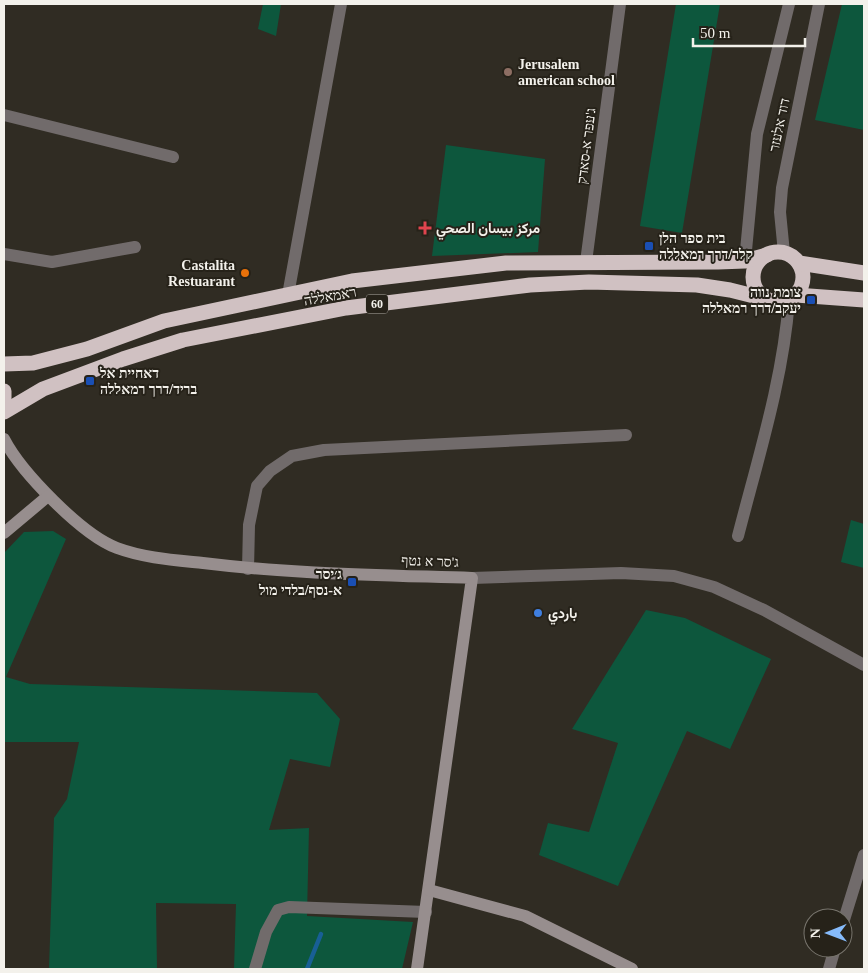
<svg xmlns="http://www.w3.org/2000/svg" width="868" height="973" viewBox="0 0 868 973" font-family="'Times New Roman',Vazirmatn,'Noto Sans Hebrew',serif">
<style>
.green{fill:#0d573d}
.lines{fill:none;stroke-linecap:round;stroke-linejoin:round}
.stream{stroke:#185f95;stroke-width:4.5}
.street{stroke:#716b6b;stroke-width:12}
.secondary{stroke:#978e8e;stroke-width:12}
.highway{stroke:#d0c1c2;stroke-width:15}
.education-dot{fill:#8d6e63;stroke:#262219;stroke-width:2}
.health-dot{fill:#e0444e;stroke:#262219;stroke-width:2}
.transit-dot{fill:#1a4fb4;stroke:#262219;stroke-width:2}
.food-dot{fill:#e8710a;stroke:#262219;stroke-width:2}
.shop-dot{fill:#3f7fe0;stroke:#262219;stroke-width:2}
.labels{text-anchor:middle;stroke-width:4;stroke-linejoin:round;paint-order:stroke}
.shield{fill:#262219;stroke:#b6b3ac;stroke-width:1}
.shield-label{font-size:12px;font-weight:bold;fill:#f3f1eb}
.poi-label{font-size:14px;font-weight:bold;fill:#f3f1eb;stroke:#262219;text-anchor:start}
.street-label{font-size:14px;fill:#f3f1eb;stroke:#262219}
</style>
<rect width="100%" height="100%" fill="#302c23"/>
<g class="green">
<path d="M263,4H281L276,36L258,29Z"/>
<path d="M676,4H720L682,233L640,226Z"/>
<path d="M842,4H864V130L815,120Z"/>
<path d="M446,145L545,159L538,252L432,256Z"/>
<path d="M851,520L864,524V568L841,562Z"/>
<path d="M53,531L66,539L6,677L30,684L317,693L340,719L330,767L290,759L269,830L309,828L307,916L413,922L402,969H234L236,904L156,903L157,969H49L54,818L67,799L79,742H4V553L24,532Z"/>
<path d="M646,610L685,618L771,659L730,749L687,731L618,886L539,855L548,823L589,832L618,743L572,729Z"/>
</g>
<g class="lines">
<path class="stream" d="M307,969L321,934"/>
<g class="street">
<path d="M4,115L173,157"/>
<path d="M784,253L780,212L782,188L819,4"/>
<path d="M4,254L52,262L135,247"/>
<path d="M745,261L757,134L789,4"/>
<path d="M586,262L620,4"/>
<path d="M288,295L341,4"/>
<path d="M738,536C758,458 783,380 789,300"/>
<path d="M248,569L249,525L257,486L270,471L292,456L324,450L626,435"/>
<path d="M472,578L621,573L674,576L714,587L764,610L864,665"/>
<path d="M843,923L864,855"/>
<path d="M255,969L266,932L278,910L289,907L426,912"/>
<path d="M829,969L835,948"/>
</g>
<g class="secondary">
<path d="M4,439C21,472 82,535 117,548C144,558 174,560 203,563C292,574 382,575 472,578L417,969"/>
<path d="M4,533L48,496"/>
<path d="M429,890L525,916L632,969"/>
</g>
<g class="highway">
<circle cx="778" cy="277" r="25"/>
<path d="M799,263L864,273"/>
<path d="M796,295L864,300"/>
<path d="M4,364L33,363L87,349L164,321L352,281L506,263L718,262L745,261L767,255"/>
<path d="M4,391V406"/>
<path d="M4,412L43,389L123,359L183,340L346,308L530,285L589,282L697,285L730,290L766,299"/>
</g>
</g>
<circle class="education-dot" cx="508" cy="72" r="5"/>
<path class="health-dot" d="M422.5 220.5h5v5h5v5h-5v5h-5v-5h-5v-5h5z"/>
<g class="transit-dot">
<rect x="644" y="241" width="10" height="10" rx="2.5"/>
<rect x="806" y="295" width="10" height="10" rx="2.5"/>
<rect x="85" y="376" width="10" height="10" rx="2.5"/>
<rect x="347" y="577" width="10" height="10" rx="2.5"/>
</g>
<circle class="food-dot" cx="245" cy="273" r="5"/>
<circle class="shop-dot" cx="538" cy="613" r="5"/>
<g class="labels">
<rect class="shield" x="366" y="294.5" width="22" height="19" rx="4"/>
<g class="shield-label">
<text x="377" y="308">60</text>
</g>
<g class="poi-label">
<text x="518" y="69">Jerusalem<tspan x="518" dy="16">american school</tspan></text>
<text x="436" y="233">مركز بيسان الصحي</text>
<text x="659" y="243">בית ספר הלן<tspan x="659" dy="16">קלר/דרך רמאללה</tspan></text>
<text x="235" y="270" text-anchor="end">Castalita<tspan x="235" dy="16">Restuarant</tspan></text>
<text x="801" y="297" text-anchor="end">צומת נווה<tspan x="801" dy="16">יעקב/דרך רמאללה</tspan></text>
<text x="100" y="378">דאחיית אל<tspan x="100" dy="16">בריד/דרך רמאללה</tspan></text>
<text x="342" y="579" text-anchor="end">ג׳יסר<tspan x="342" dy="16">א-נסף/בלדי מול</tspan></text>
<text x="548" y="618">باردي</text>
</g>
<g class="street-label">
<text transform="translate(779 125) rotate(-78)" y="5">דוד אלעזר</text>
<text transform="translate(586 146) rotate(-83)" y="5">ג'עפר א-סאדק</text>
<text transform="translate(330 296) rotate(-10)" y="5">ראמאללה</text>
<text transform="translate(430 561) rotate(2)" y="5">ג'סר א נטף</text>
</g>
</g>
<rect width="868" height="973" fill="none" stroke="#f3f1eb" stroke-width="10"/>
<g transform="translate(828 933) rotate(269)"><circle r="24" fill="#262219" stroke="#78756d"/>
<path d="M0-4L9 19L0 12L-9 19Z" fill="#86bbfb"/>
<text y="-8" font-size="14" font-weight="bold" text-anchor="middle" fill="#f3f1eb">N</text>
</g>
<path d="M693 38v8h112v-8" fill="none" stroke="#f3f1eb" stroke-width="2.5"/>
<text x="700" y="38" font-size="15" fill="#f3f1eb" stroke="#262219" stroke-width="4" paint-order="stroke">50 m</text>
</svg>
